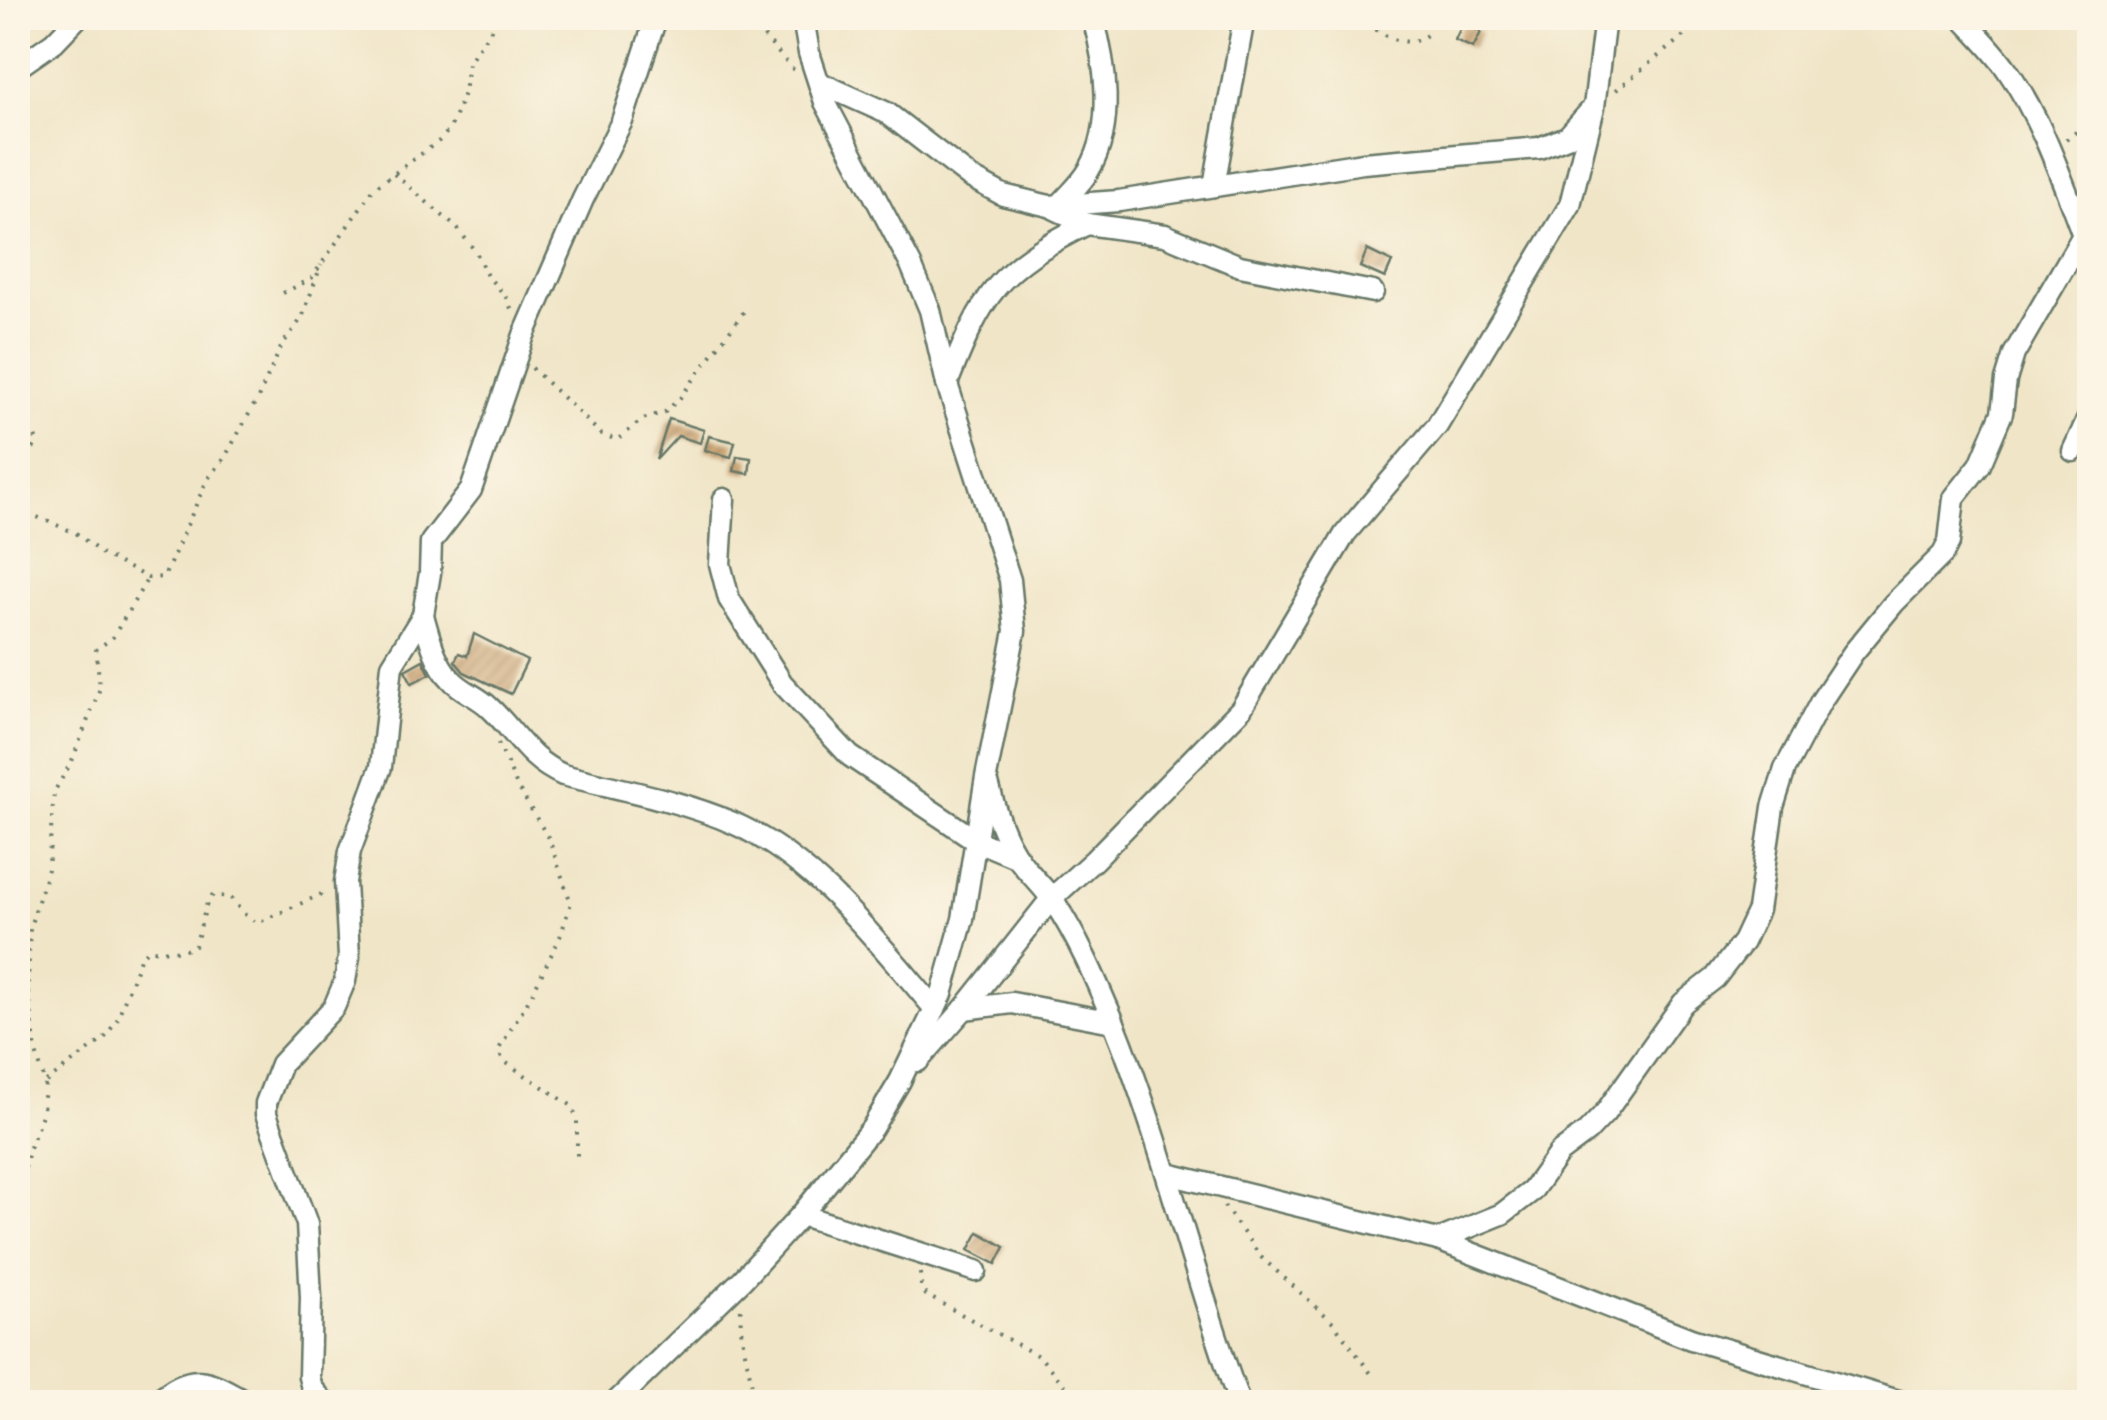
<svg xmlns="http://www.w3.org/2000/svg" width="2107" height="1420" viewBox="0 0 2107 1420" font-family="'Comic Neue',sans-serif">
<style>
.building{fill:url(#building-hatch)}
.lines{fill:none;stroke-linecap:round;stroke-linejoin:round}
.minor-casing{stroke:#687867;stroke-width:25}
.path{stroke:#687867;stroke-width:4;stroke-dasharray:2.5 8;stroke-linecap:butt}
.minor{stroke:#fff;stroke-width:20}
</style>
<defs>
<pattern id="building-hatch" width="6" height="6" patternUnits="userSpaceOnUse" patternTransform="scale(2.5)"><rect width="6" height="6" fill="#cda778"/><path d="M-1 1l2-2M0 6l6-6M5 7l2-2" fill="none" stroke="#a68963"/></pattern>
</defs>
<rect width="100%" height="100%" fill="#fcf5e5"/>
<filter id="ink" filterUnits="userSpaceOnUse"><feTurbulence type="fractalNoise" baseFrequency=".01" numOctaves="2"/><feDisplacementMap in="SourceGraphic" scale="20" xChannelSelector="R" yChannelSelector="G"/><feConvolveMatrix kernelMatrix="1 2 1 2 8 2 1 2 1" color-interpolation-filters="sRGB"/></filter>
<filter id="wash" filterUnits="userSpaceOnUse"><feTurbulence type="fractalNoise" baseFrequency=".0048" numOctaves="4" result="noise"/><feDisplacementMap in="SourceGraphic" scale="40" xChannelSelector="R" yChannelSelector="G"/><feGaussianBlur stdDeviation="2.25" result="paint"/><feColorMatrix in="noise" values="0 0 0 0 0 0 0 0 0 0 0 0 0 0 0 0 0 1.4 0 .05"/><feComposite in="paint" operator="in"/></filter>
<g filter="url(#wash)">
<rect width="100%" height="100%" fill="#f0e5c7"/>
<g id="blocks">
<g class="building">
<path d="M1463,23L1481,32L1473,48L1455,40Z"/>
<path d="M1367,250L1392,262L1385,278L1360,267Z"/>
<path d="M669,419L704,430L700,443L678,436L656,460Z"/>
<path d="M709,436L735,442L731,457L705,450Z"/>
<path d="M737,456L751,458L749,474L734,471Z"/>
<path d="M474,634L527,661L511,694L464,672L455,661L459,653L467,656Z"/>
<path d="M423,660L430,674L412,683L405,670Z"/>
<path d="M979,1232L1005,1247L996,1264L969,1250Z"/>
</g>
</g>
</g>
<g filter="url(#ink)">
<use href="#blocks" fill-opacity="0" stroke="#687867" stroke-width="2.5"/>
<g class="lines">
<defs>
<g id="minor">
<path d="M1962,18C1978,35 1995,52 2008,71C2042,120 2062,180 2083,235L2090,239"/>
<path d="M18,67L54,42L77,18"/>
<path d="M820,83L887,113L970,177L1003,195L1049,206L1119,201L1363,163L1539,148L1567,137L1592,109"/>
<path d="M1214,186L1244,18"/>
<path d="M1059,206C1069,194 1082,183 1089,170C1115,126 1106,64 1093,18"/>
<path d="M1055,209L1087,224L1165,235L1240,266L1373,292"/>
<path d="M947,384C983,293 997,269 1087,224"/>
<path d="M2073,451L2090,414"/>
<path d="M724,499L720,564L729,599L782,683L850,756L977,841L1018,858"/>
<path d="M423,615C429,636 435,663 451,679C461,691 478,696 489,707C516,732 527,759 563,775C618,789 680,800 733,823C814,858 879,944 935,1009"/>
<path d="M988,783C995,810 1003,838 1020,861C1030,875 1044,887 1054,902C1078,938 1095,978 1112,1018C1163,1143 1193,1276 1239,1402"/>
<path d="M964,1009L1012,1003L1113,1022"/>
<path d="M918,1061L964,1009L1051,899L1094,860L1241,709L1345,534L1437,426L1570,205L1594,107L1605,18"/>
<path d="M1168,1174L1438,1240L1691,1339L1902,1402"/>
<path d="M801,1215L976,1271"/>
<path d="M1438,1240L1502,1214L1532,1191L1559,1153L1587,1132L1605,1113L1683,1003L1715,978L1743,942L1758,910L1773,807L1785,769L1821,701L1853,653L1894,603L1943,554L1949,542L1954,498L1980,465L2002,413L2006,380L2014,354L2083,235"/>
<path d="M156,1402C194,1369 208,1380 247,1402"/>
<path d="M324,1402L312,1388L309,1377L311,1297L307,1224L266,1114V1103L281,1064L334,1007L345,981L349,957L345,882L350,851L381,767L392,665L423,615L430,573L431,542L471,490L524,335L583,199L622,121L656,18"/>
<path d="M616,1402L743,1279L801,1215L872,1128L900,1081L942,994L963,919L986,777L1015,631L1010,580L947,384L930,310L911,265L825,102L809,53L803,18"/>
</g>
</defs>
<use href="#minor" class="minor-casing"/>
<g class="path">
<path d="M754,18L765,38L794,70"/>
<path d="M1358,18C1380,32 1404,53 1428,34"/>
<path d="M1616,90L1706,18"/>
<path d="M2066,140L2090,121"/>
<path d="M394,174L457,228L476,252L487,276L505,295L513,313"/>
<path d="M283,293L311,279L374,188L439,141L450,129L464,93L468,63L499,18"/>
<path d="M532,368L601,434L617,440L643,419L665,412L680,398L745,310"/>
<path d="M18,426L34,434L37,441L18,482"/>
<path d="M18,509L76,533L102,554L148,578L164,577L207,480L224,459L259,396L282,345L302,318L321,265"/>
<path d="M498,743L517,786L549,839L571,903L560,937L532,994L499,1049L502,1060L572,1106L577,1120V1158"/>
<path d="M46,1082L104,1039L117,1020L141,956L147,950L183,951L195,946L207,903L213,895L230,897L244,914L257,923L320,895L326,889"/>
<path d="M18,1199L29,1150L43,1112L45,1083L36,1052L28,984L30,927L48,869L54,792L72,761L100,688L96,650L113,637L148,578"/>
<path d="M1224,1206L1261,1257L1333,1322L1375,1379"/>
<path d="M920,1273L921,1285L926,1295L1040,1357L1079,1402"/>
<path d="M741,1309C738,1341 753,1371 753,1402"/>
</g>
<use href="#minor" class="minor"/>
</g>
</g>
<rect width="2107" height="1420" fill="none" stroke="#fcf5e5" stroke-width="60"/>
</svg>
